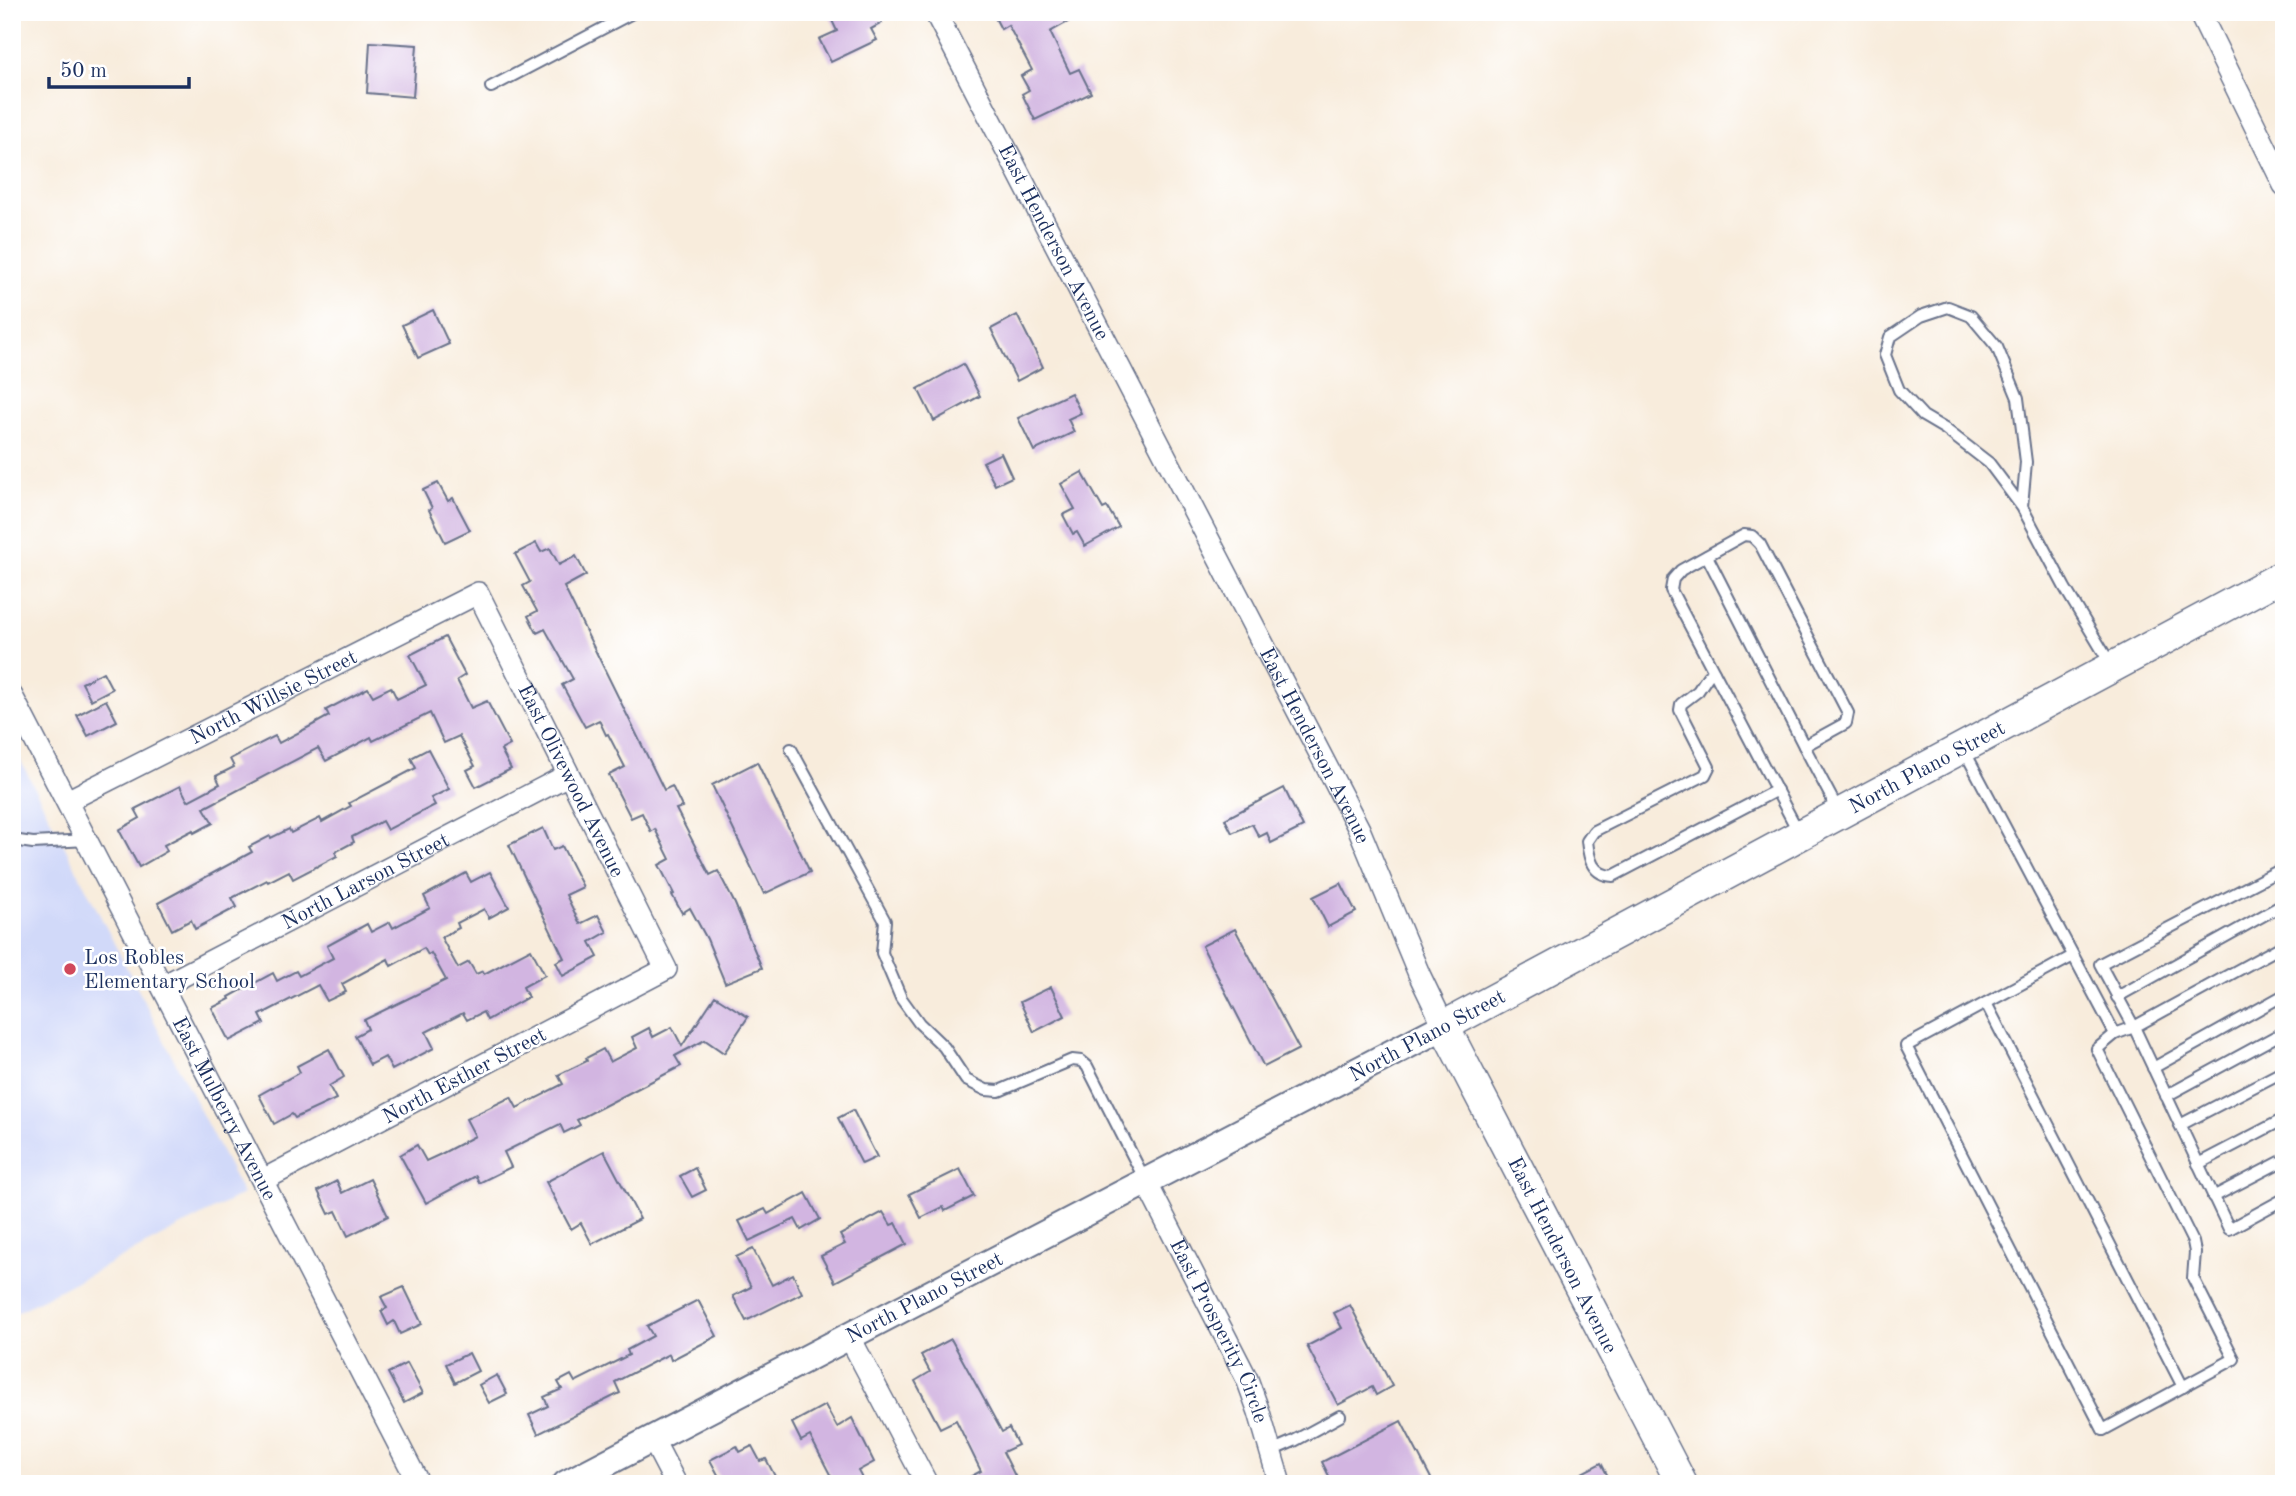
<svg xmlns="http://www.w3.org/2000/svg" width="2296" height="1496" viewBox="0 0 2296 1496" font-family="'Old Standard TT',serif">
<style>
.built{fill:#d1d9f9}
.building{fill:#d2b5e1}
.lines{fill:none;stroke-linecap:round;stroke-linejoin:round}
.service-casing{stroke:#68718a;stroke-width:14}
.minor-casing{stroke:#68718a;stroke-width:24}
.tertiary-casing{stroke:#68718a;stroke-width:30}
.secondary-casing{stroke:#68718a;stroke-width:33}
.service{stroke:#fff;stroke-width:10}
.minor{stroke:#fff;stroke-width:21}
.tertiary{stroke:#fff;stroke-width:26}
.secondary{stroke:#fff;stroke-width:30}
.poi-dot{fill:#d1495b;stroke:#fff;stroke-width:2.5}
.labels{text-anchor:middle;stroke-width:5;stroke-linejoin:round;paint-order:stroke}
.street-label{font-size:21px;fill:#1b2f5e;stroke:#fff}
.poi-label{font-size:21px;fill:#1b2f5e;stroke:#fff;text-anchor:start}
</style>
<rect width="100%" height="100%" fill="#fff"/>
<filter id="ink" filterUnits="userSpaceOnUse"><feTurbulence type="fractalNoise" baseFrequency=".0143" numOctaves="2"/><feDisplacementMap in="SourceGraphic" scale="14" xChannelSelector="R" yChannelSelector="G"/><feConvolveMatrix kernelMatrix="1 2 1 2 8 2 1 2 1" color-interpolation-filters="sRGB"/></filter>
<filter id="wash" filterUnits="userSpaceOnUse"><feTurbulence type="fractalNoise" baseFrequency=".00686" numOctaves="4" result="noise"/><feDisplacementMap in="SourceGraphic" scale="28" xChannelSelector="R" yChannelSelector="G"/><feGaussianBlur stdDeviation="1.57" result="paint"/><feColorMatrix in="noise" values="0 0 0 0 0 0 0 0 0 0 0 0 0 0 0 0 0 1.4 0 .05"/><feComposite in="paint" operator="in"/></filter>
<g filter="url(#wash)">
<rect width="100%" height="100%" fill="#f8ecdc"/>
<path class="built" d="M12,744L243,1194L12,1315Z"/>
<g id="blocks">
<g class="building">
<path d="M828,12H877L882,23L871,29L877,40L831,62L819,39L837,31Z"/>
<path d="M992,12H1086L1050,32L1070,73L1079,69L1091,93L1035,120L1022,94L1029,90L1021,76L1032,70L1008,25L1001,29Z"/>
<path d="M370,42L417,45L413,97L367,93Z"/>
<path d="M433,310L449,344L418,358L402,325Z"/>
<path d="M1017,315L1043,367L1017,381L991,329Z"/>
<path d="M963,364L980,396L934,421L918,389Z"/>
<path d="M1071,393L1081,413L1068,419L1074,432L1034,451L1018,418Z"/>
<path d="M1001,453L1012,477L995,485L983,462Z"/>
<path d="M1082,472L1103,509L1107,507L1119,527L1085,546L1077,532L1073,534L1063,515L1075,509L1061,484Z"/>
<path d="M438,483L448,501L453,498L470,530L445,542L429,510L432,508L423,490Z"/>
<path d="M536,543L541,552L550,548L559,565L576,556L586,575L564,587L664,790L672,786L682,807L676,809L710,875L718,871L735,904L762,968L725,983L707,939L690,908L682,913L672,895L674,894L659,865L670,859L655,829L651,832L642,813L631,818L609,775L625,767L608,734L606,735L599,720L585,727L562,685L573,679L545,629L537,633L528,616L537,611L523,586L530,582L515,554Z"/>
<path d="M445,637L465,675L457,680L471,708L487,701L510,745L501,750L511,769L476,787L467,770L475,766L459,736L444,743L430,713L373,741L371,737L326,761L318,748L204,808L213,823L194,833L193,830L164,845L167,851L139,867L119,830L140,818L135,809L180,786L188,801L220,784L216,776L234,767L230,759L275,736L279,743L309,727L329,716L326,710L368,688L373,696L391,687L397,699L426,685L410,655Z"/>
<path d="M103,672L112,689L91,700L82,683Z"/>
<path d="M106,700L117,721L88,736L77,715Z"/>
<path d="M428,749L449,789L431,798L435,805L387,830L382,821L352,837L354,842L335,852L337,856L293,879L289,871L268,882L267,880L232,898L237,907L195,929L191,920L172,930L158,903L252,852L249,847L270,836L271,838L289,829L291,833L320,818L322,822L351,806L349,803L416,768L411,758Z"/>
<path d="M757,762L810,872L764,894L712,785Z"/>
<path d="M1284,788L1303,827L1271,843L1267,833L1259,837L1252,824L1232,833L1225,819Z"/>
<path d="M543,828L553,850L562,846L583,887L566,895L580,924L598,915L607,932L590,942L598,957L563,976L556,962L564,958L509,845Z"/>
<path d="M490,872L509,907L489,918L484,909L457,923L459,928L441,937L458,968L469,962L476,974L483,971L484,974L531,949L545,975L523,987L528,997L487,1020L483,1012L467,1020L463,1013L426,1032L434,1048L392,1070L385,1057L370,1065L355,1036L368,1029L364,1020L446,980L431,953L428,955L424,948L391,966L388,959L342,984L346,992L327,1001L318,985L260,1015L264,1023L229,1041L212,1008L230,999L229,997L273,973L277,981L296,971L299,976L333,958L327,946L367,924L371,932L390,922L393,928L430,908L424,896L466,873L471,882Z"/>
<path d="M1341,883L1356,912L1328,927L1313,897Z"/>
<path d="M1235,929L1299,1049L1264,1067L1202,946Z"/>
<path d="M1051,987L1065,1016L1034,1032L1020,1002Z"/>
<path d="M715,996L748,1017L724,1053L705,1040L675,1056L681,1066L577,1120L580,1125L564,1133L560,1124L504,1152L511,1167L479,1183L476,1176L426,1203L400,1155L417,1145L426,1161L441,1154L475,1136L466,1119L511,1097L517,1108L545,1094V1093L563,1084L558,1075L587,1061L586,1058L603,1049L610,1062L637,1048L632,1037L649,1028L653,1037L672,1027L682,1046Z"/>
<path d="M329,1049L344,1077L329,1086L336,1099L295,1118L292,1114L274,1124L259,1095L300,1072L297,1066Z"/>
<path d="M853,1110L877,1157L862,1164L838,1118Z"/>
<path d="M604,1151L640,1219L592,1244L581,1223L571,1229L546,1182Z"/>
<path d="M695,1168L706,1190L692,1197L680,1176Z"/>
<path d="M960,1169L974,1196L945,1211L943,1207L921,1218L909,1194Z"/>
<path d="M370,1179L388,1216L348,1236L336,1211L329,1214L318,1191L337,1181L342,1193Z"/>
<path d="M806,1193L820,1219L801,1230L795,1219L749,1241L739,1221L765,1209L768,1214Z"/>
<path d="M883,1212L891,1225L896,1223L907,1244L835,1282L821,1256L845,1244L840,1235Z"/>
<path d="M753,1249L772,1285L793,1274L802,1293L746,1321L733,1296L751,1287L736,1257Z"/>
<path d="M404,1287L422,1324L400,1334L394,1321L388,1325L381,1311L387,1308L381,1297Z"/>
<path d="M698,1300L717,1336L671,1360L669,1354L615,1382L620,1393L538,1434L529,1415L548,1406L544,1397L562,1389L558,1382L571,1375L575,1382L629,1355L627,1350L653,1336L647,1326Z"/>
<path d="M1350,1305L1392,1386L1376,1395L1372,1387L1338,1405L1307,1346L1342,1328L1334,1313Z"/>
<path d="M951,1339L1002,1432L1009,1428L1018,1445L1003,1452L1019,1484H957L981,1471L956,1420L940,1428L915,1381L930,1372L921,1355Z"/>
<path d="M469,1353L478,1371L455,1383L446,1364Z"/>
<path d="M407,1363L423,1393L404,1403L388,1373Z"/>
<path d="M497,1375L507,1394L489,1403L479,1385Z"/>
<path d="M825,1405L837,1427L852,1418L874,1462L858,1471L865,1484H835L810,1436L801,1441L792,1423Z"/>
<path d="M1401,1421L1434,1484H1333L1322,1462Z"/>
<path d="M737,1446L740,1452L752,1446L760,1461L766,1459L779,1484H723L710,1460Z"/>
<path d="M1601,1463L1612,1484H1561Z"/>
</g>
</g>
</g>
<g filter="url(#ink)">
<use href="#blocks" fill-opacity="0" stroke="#68718a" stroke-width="2"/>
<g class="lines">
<defs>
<g id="service">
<path d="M491,87L634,12"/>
<path d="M2022,507L2026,462L2018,398L1997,347L1971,316L1948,307L1921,316L1890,337L1885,355L1899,390L1923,416L1945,429L1989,463L2022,507L2065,588L2111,665"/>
<path d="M1707,556L1804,746"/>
<path d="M1714,672L1708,676L1698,691L1681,704L1680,710L1709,767L1705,775L1594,831L1587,841C1589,859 1592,875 1613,876L1777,790"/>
<path d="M791,749L885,921L882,953L901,998L919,1023L944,1047L966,1080L986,1090L999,1091L1072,1060L1081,1061L1087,1066L1146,1182"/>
<path d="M1964,750L2115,1034L2097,1049L2193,1242L2195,1252L2193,1278L2234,1359L2103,1430L1906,1046L2073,956"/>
<path d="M1800,835L1671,590L1673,579L1681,570L1744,535L1752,536L1760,544L1848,713L1846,723L1804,746L1839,812"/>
<path d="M12,840L33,843L87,840"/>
<path d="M2284,868L2100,964L2134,1027L2229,1229L2284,1199"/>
<path d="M2117,997L2284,904"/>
<path d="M1986,1003L2183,1387"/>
<path d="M2115,1034L2134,1027L2284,945"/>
<path d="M2153,1068L2284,995"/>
<path d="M2166,1096L2284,1032"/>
<path d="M2180,1125L2284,1071"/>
<path d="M2198,1164L2284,1119"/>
<path d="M2213,1197L2284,1160"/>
<path d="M1271,1451L1294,1441L1340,1416"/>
</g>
<g id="minor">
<path id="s1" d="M935,12L1359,829L1419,974L1444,1026"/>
<path d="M2199,12L2284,185"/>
<path id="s2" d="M12,696L419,1484"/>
<path id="s3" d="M67,801L478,593L666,969L263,1180"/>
<path id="s4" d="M163,986L568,775"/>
<path id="s5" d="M1146,1182L1247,1379L1259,1412L1280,1484"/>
<path d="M849,1336L927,1484"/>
<path d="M652,1438L676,1484"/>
</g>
<g id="tertiary">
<path id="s6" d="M566,1484L1444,1026"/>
</g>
<g id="secondary">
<path id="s7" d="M1682,1484L1444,1026L2284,575"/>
</g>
</defs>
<use href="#service" class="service-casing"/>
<use href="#minor" class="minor-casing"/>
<use href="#tertiary" class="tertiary-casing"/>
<use href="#secondary" class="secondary-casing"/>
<use href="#service" class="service"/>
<use href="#minor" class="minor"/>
<use href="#tertiary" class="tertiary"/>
<use href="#secondary" class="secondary"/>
</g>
</g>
<circle class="poi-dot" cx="70" cy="969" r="7"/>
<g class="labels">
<g class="street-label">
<text dy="7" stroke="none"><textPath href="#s1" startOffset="259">East Henderson Avenue</textPath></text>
<text dy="7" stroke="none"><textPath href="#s3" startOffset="231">North Willsie Street</textPath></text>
<text dy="7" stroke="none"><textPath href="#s1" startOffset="826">East Henderson Avenue</textPath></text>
<text dy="7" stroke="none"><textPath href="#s7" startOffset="1064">North Plano Street</textPath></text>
<text dy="7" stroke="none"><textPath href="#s3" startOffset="670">East Olivewood Avenue</textPath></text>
<text dy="7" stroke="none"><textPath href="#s4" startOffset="228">North Larson Street</textPath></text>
<text transform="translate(1427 1035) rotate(-28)" y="7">North Plano Street</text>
<text transform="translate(464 1075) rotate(-28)" y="7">North Esther Street</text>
<text dy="7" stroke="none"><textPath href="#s2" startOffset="464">East Mulberry Avenue</textPath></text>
<text transform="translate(1563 1255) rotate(63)" y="7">East Henderson Avenue</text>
<text dy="7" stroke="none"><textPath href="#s6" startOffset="404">North Plano Street</textPath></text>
<text dy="7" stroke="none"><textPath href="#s5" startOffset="166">East Prosperity Circle</textPath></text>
</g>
<g class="poi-label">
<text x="84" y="964">Los Robles<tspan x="84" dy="24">Elementary School</tspan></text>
</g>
</g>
<rect width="2296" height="1496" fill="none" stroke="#fff" stroke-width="42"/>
<path d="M49 77v10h140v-10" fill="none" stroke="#1b2f5e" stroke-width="3.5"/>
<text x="60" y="77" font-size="21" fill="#1b2f5e" stroke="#ffffff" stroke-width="5" paint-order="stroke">50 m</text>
</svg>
